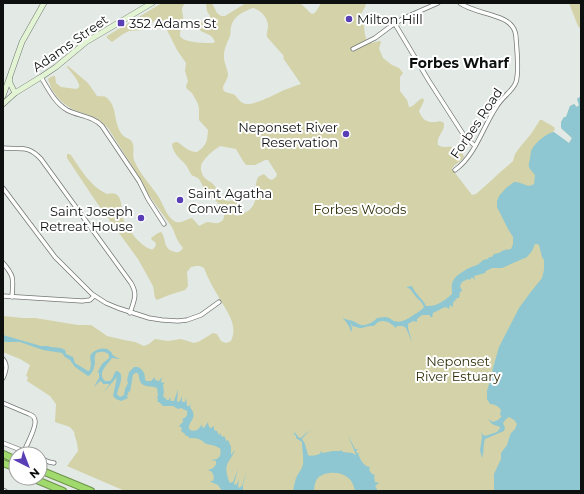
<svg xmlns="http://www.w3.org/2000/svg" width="584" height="494" viewBox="0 0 584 494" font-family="Montserrat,sans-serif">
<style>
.green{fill:#d3d2a8;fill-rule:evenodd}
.water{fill:#8ec7d1}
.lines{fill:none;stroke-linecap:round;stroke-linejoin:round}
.stream{stroke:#8ec7d1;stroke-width:1}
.street-casing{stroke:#737875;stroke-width:5}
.secondary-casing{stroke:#737875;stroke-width:6}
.highway-casing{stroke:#6d934c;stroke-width:8}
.street{stroke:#fff;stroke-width:3.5}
.secondary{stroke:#e2f4d3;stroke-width:5}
.highway{stroke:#a0da6d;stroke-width:6}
.poi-dot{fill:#593eb6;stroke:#fff;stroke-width:1.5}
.labels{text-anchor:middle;stroke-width:4;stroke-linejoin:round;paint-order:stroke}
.poi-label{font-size:13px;fill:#0e100f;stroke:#fff;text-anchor:start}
.street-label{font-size:13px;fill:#0e100f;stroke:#fff}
.park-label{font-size:13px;fill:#32300b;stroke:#fff}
.neighbourhood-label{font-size:14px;font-weight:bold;fill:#0e100f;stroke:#fff}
</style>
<rect width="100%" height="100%" fill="#e3e9e5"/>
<g class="green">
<path d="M162,3H185C179,11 184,12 183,20C183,25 179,31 180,36C183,43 206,43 213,43L215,42C211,30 199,36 195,23L196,20L198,19L206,23L210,20V16L207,11L206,3H212L217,13L221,16H225L246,3H300C312,12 311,22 321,3H366L365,7L361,14C361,16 363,18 363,20C365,24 363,42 371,43C373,43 378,41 380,41L381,42L379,48L380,51L383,58L392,65L399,68L403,73L400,77V91L407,100L409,107C414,107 417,100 423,98L424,101L419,111C423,122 430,124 440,121L444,123C445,133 436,135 438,145C447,151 458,140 464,157C461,162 454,164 452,169L472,195L476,194L493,179L497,175L513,161L515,154L520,147L531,134L540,120H542L554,127L555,129L553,132L569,143L572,138L561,128V122L564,117H566L570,106L574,104L577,107L579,105L577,99L581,96V90V491H125L67,466L78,451L77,443L74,433H75L70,427L55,422L56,404L50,396L27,381L28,377L26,376L30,365L20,359L3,352V316L23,318H35L78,325H91L94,327L107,336L124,340L135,342L144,346L149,344L155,339L168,341L181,339L194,343L200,341L213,333L217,334L221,341L226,343L231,341C239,324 225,309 217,294C212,286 208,278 204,268C200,265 196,266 191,267L187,272L188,286L185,290L169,295L157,300L155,298L153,286L138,259L97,203L67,158V154H69L71,155C81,170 90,186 107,194C125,189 120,211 124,221C127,229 141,246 150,249C153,250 153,249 155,247L156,244L155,242L152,240L151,238L158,233L161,232C167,239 162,249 175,252C179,253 181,251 183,248C181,245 179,243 177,239C175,235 174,231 172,227L148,194L141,180L108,128L99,120L91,116L74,110L66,105L60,100L52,90L48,79C50,77 52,76 55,76L56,83L61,87L76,89C77,89 78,88 79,87C81,83 70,71 67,67V66H68L88,83L97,96C101,97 105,95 108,99C116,107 114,117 118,127C119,131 122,135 125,137C128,139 131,139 132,142C135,147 132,154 134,160C139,173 150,184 158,196C163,203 166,216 174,221C180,225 186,219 192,218L199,226C202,225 205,222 208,222C211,222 215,224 218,223C231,219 220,204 214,199H209C205,193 203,185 199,179C196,176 193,177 191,174C189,171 188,168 186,165C180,158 173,154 172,144L175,142H177C184,146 188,152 197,152C207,145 207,142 208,130L199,120V109L198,104L192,93L187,89L186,86L188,81L185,71L186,63L177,50L163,22L160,20H155L144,30L129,31L123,34L112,42L107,38V36ZM253,8C260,9 269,19 268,27C268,31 266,32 267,37L283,55L284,57L283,58L301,84C293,87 285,89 278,93C270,97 256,104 247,104C240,104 238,97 233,94C229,93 223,93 223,88C223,85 228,79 228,74C227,69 225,64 224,59C223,51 227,43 230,36C231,33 230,30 231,27C233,16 244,11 253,8ZM220,146L236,149L243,161L246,165H255L265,160H268L277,174L276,177L272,180L269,179L264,174L258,177C252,190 261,201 248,211C244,213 241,215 237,216L234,214C234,209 238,206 239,202L237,200C234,200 231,201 227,201C220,199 218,189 213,184C210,181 206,180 203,176C202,173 200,169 201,167C201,160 215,149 220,146Z"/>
<path d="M569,3H581V29L578,26Z"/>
</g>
<g class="water">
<path d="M581,90V491H494V474L501,459V453L507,445L509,438L511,433L515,429L517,424L514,420L509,417L506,419L503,423L505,428L504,431L485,439C483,445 484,453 482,458L480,450L482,438L481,429L482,434L485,436L497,432L500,428V427L492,424L488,419L493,422L498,420L502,416L500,415L501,410C497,405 496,405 490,404L487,399V391L490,381L493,368L499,347L519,308L530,293L542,278L544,270V260L542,257L539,245L537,244H535L532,251L527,257L502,268H492L486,271L485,273L474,276L475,280L472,277L470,280L468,279L462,282L460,286L462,291L460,292L459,298H457L453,303V307L450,305L449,309L446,307C441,308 438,311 433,313L432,318L429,315H422L417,319V322L413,321L408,324V328L412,342L406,328L403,326H397L396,328C391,323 385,319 378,322C375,324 376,325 373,326C372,326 371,326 370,326C363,327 362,330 354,326L353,327L351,323L352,330L351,332C350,326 346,322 342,317C347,321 349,319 355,322C357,323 358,324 361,325C366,326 374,322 377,318C380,318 385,316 389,318C392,319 391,320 394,321C401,323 406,320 412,316C416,313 420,312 424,307C422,302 419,300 416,297C412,292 412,289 406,287L412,286C415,294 423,299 426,306C436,307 444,301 452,294C452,289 451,285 453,281C456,274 470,267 477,265C481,263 482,259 488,259L489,257H492L494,254L499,253L504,250L511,249L513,244V237L508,229L497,207V201L499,196L506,188L514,182C516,182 518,182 520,183C525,184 528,188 534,184L535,175C533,172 530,170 529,167C528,164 530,161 530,158C531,155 530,152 532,149C536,142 547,133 554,132L569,143L572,138L561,128V122L564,117H566L570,106L574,104L577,107L579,105L577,99L581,96Z"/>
<path d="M3,335L41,346H48L51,347L61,348L65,350L66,354L73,357L75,363L88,371L90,370L91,364L90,356L92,353C97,349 105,346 110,351C112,352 112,355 114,356C115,357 119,358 120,359L112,358C107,365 97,373 105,381H110C114,378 113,374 116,371C126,372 119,387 117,394L120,397L124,395L125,389L128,383L127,380L129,372L134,367H138C143,370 145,373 145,379L146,381H151L155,377V380L159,381L162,377L161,382L163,383L165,382L163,385L164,392L163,396L167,400H169L170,397L171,401H174L178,389L177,401L178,402L180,401L182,396V402H185L186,398L187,406H189L191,404L190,407C199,419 188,420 189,429C194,433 199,430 202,424V427L204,428L208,422L209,427L211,428L214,426V430L217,431L219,435L221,433V436L225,437L226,441L228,440L231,447V455L235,450C232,459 224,463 227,474C228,478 228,480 230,483L233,482L238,469L234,484L235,485L237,484L239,479L238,486L239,488L242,486L247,470L243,485V491H222L218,485L211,482L210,481H213L214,477L212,472L208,470C213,469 217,466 216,461L211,460C219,460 222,456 220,448H219C215,445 211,445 207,444C204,443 204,442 201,440C197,438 193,438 189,438L188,436H186L185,434L181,431L182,428L179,426L183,422V420L182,419C186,418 188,415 187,411L181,408L178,409L173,406H163L159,402H157L158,400L157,397L158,395L157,388C152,385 145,388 141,383C139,380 139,376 138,373H135L133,375L130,392L129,391L127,396L128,398L121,401L116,399L113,396L117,377L103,393L109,385V384H103L102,382L100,381L94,387L99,378V372L97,373L102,364L109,358V355C106,351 101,351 96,353C94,357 95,359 95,363C94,368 93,372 90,375L88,376L75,367L70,360L65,357L62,353L43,350L20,342H5L3,340Z"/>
<path d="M312,430L307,433L302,439L305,444L308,455C311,457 318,455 321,453L320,451L323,453L333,451H340L341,450L343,452L352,453L356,455L348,435L355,449H358L356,451L357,453H360L358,454C361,460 363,466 370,467L369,470L372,474L375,475L374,477L375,482L379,483L375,486L377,489L376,491H355C354,486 352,480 347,477C340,471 323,471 317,479C315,482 314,487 314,491H293C294,486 295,480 297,476C299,472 302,469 303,464C304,457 302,450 302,442L296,438V436L294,434V432L297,435L298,437L301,438L306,433Z"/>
</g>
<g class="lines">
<path class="stream" d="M3,6L4,3"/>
<defs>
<g id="street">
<path d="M395,24L429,81L465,137L475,146"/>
<path d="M353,49L375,38L391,26L404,18L438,3"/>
<path d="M41,77C48,89 55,103 67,110C78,116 93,116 102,126L139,181L148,199L164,224"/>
<path d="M3,148C20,150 27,144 41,159L131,283C138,295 134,300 130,313"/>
<path d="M455,170C476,155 483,126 497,106C502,97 513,91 516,82C519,73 517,49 516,38C516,34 515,30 512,26C503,14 473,13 460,3"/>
<path d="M3,188L55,257L92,294L106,303L118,308L149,318L162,320L178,321L187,320L201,315L219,302"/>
<path d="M3,263C15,277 13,279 12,297"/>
<path d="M3,296L82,301L90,300L94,296"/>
<path d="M3,359C8,365 6,371 3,378"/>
<path d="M3,403L29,414C32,415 35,417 35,421C36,426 27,445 24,451"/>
<path d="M3,443L31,454"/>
<path d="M40,458L49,462L54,463"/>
<path d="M3,490L5,491"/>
</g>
<g id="secondary">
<path d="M10,79V83L15,93"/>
<path d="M3,96L22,42L44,3"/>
<path d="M3,104L15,93L41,77L56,67L86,42L152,3"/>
</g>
<g id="highway">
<path d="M3,454L16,460"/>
<path d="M3,463L16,468"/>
<path d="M40,470L91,491"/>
<path d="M32,478L63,491"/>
</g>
</defs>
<use href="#street" class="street-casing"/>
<use href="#secondary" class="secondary-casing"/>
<use href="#highway" class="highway-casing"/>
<use href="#street" class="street"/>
<use href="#secondary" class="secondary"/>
<use href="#highway" class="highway"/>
</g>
<g class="poi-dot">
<circle cx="349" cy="19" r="4"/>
<rect x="117" y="19" width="8" height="8" rx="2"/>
<circle cx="346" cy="134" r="4"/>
<circle cx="180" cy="200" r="4"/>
<circle cx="141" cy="218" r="4"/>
</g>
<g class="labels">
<g class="poi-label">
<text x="357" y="24">Milton Hill</text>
<text x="129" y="28">352 Adams St</text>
<text x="338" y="132" text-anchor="end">Neponset River<tspan x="338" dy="15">Reservation</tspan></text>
<text x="188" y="198">Saint Agatha<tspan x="188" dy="15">Convent</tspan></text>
<text x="133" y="216" text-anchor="end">Saint Joseph<tspan x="133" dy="15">Retreat House</tspan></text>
</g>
<g class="street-label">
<text transform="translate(70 43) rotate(-35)" y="5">Adams Street</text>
<text transform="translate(476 123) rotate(-56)" y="5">Forbes Road</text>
</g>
<g class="park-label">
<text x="360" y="214">Forbes Woods</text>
<text x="458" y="366">Neponset<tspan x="458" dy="15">River Estuary</tspan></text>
</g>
<g class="neighbourhood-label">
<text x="459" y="68">Forbes Wharf</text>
</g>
</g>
<rect width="584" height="494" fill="none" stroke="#0e100f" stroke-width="8"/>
<g transform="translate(28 466) rotate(138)"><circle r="19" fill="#ffffff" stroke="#9f9f9f"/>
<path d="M0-3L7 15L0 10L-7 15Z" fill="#593eb6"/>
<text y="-6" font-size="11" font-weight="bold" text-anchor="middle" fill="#0e100f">N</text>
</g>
</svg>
